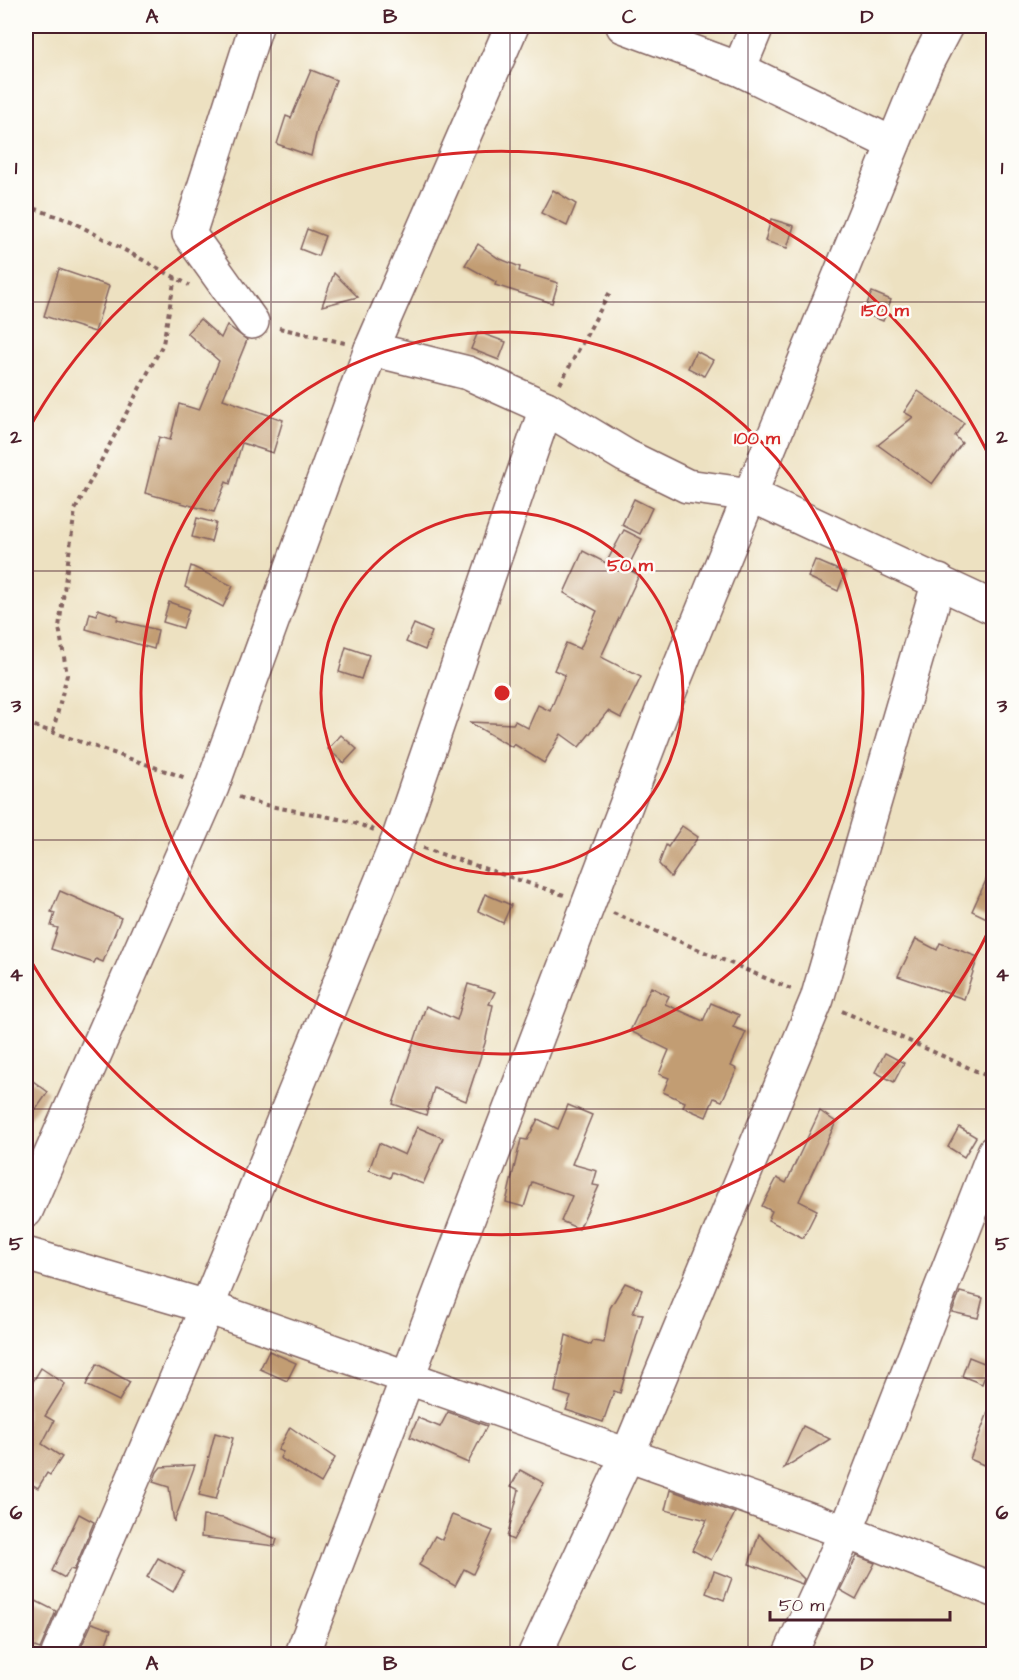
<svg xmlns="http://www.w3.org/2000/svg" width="1019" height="1680" viewBox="0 0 1019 1680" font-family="'Architects Daughter',sans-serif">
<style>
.building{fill:#c29d73}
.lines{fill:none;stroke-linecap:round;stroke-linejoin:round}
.minor-casing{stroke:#836360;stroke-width:36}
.path{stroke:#836360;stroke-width:4;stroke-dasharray:4.5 4.5;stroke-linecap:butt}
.minor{stroke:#fff;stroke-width:33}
.grid{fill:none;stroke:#4a1f2b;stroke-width:1.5;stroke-opacity:0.55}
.ring{fill:none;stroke:#d62828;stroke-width:3}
.centre{fill:#d62828;stroke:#fdfcf7;stroke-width:3}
.ring-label{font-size:18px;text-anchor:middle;font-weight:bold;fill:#d62828;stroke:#fdfcf7;stroke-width:5;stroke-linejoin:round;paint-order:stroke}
.neatline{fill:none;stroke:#4a1f2b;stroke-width:2}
.grid-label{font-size:20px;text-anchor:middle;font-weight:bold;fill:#4a1f2b}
</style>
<rect width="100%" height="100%" fill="#fdfcf7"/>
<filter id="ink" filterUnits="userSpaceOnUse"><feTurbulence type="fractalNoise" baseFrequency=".0167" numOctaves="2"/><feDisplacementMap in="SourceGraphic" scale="12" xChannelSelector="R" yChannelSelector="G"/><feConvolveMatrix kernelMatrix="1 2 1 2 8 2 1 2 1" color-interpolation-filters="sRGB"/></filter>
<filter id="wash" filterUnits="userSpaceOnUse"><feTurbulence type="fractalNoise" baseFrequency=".008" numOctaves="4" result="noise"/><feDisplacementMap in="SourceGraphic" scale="24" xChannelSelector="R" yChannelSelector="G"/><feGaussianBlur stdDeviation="1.35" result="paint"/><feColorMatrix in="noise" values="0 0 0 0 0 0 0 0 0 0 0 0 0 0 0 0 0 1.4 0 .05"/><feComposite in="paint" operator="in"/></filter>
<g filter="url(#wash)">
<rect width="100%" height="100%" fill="#ede1c1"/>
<g id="blocks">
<g class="building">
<path d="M311,70L336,80L317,130L311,156L277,144L286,116L291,118Z"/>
<path d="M553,190L576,204L567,226L541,213Z"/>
<path d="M771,219L794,226L787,248L765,241Z"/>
<path d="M307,229L325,236L318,256L300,249Z"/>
<path d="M478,244L498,258L520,267L519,271L558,283L552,303L495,285L496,282L465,265Z"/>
<path d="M59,269L109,286L95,332L44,316Z"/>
<path d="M334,273L358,297L322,306Z"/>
<path d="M872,292L891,300L883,321L863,313Z"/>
<path d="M200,319L221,338L227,325L247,340L223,399L283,420L273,453L242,443L230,484L226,482L214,512L145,493L159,437L170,440L179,404L199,410L219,361L187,333Z"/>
<path d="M478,332L506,342L499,360L471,349Z"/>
<path d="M696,351L713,360L704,376L688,368Z"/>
<path d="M918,391L964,423L955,436L962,443L932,484L878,445L913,417L904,412Z"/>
<path d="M634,499L652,508L640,534L622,525Z"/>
<path d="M197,518L216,523L211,542L192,537Z"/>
<path d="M624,530L642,539L627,569L639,575L601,657L641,677L621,718L608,711L579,747L561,734L544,763L514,744L512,747L469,722L513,724L515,721L528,728L538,705L550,711L565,675L554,670L566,643L580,649L597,611L564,593L583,551L606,563Z"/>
<path d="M815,560L845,573L838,591L808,577Z"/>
<path d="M191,566L233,586L223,607L185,587Z"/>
<path d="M169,602L189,609L183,628L163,622Z"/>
<path d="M98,609L118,616L117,620L158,630L154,649L86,629L90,613L97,615Z"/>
<path d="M414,624L432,632L425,650L406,642Z"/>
<path d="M346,647L369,655L361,679L339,672Z"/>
<path d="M341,735L357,749L344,763L328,749Z"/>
<path d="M682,826L698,837L671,877L659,864L666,845L668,847Z"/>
<path d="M993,865V921L972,911Z"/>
<path d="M60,891L121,918L103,962L96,959L94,963L51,949L58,928L51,926L55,913L51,912Z"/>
<path d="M485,894L511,905L503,923L478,911Z"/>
<path d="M916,939L937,950L940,943L978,957L964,999L898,976Z"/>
<path d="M468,984L495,992L489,1004L493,1005L485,1043L466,1101L434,1088L426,1115L393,1104L426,1006L457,1020Z"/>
<path d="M651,987L669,996L665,1004L703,1021L711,1003L739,1015L733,1027L746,1032L731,1066L737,1069L722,1101L714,1098L706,1117L683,1107L685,1102L663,1092L669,1078L659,1074L669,1050L630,1031Z"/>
<path d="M885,1053L904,1063L894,1082L875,1072Z"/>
<path d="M26,1076L48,1092L26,1124Z"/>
<path d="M568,1105L592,1115L572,1164L597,1171L593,1185L599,1186L579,1229L561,1221L572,1196L532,1182L524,1207L506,1202L521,1139L527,1140L538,1119L558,1129Z"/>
<path d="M820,1111L836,1122L799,1201L817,1210L803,1238L768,1220L772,1211L762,1206L777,1178L786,1183Z"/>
<path d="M417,1127L443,1138L423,1184L392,1172L390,1178L369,1170L379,1143L405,1155Z"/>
<path d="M959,1127L976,1137L964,1157L948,1147Z"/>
<path d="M625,1283L642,1290L633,1313L643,1314L620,1393L614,1391L603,1422L566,1410L571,1397L555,1392L566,1335L591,1345L593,1341L604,1343L610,1308Z"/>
<path d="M960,1292L983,1298L978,1318L952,1312Z"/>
<path d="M269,1351L296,1363L287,1381L260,1369Z"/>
<path d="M969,1357L989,1365L982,1384L962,1376Z"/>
<path d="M97,1364L130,1382L119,1401L86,1385Z"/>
<path d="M41,1368L65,1384L45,1416L54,1421L42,1444L62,1457L50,1475L47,1473L38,1488L26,1481V1393Z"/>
<path d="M992,1402H993V1469L970,1459Z"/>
<path d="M448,1412L487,1426L468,1463L410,1437L418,1418L440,1427Z"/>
<path d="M803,1426L830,1439L784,1468Z"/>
<path d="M290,1427L335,1458L321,1483L280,1458L283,1452L278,1450Z"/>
<path d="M215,1433L233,1438L216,1499L199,1495Z"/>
<path d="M195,1465L174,1522L169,1487L153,1482L157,1472L161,1467Z"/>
<path d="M520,1470L544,1483L513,1540L507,1537L519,1490L511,1486Z"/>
<path d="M670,1490L735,1513L711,1560L692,1550L707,1520L665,1510Z"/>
<path d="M79,1514L94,1522L74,1570L70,1569L65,1578L52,1571Z"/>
<path d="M452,1515L493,1531L473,1574L464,1569L455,1586L419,1565L435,1536L442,1540Z"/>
<path d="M203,1516L223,1518L277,1539L275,1546L201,1537Z"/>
<path d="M759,1534L804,1579L802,1584L749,1564Z"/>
<path d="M857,1556L875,1563L856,1599L840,1590Z"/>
<path d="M158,1558L184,1572L173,1592L147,1577Z"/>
<path d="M714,1571L732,1578L724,1600L706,1593Z"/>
<path d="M36,1601L56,1611L40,1649L32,1646L34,1642L26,1638V1624Z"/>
<path d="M92,1623L111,1630L102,1654H78Z"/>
</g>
</g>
</g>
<g filter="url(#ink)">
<use href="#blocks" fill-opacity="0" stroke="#836360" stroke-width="1.5"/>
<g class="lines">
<defs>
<g id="minor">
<path d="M623,26L739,69L893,144"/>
<path d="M739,69L757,26"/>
<path d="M252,322L189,234L256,26"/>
<path d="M371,349L468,373L546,408L626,456L687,486L751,495L994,608"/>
<path d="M26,1211L212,787L371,349L512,26"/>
<path d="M26,1254L207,1307L846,1532L994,1590"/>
<path d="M58,1654L207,1307L398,840L546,408"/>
<path d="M302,1654L665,703L926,64L946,26"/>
<path d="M535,1654L628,1454L817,999L939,581"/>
<path d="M790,1654L846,1532L994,1152"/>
</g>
</defs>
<use href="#minor" class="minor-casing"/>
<g class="path">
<path d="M26,206L71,221L189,285"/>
<path d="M279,328L345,343"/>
<path d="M560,384L611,290"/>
<path d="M26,723L186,778"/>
<path d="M53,731L67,675L59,627L75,510L163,344L175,277"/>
<path d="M239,797C282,813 331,812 374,830"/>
<path d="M423,848L564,895"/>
<path d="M613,913L791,989"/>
<path d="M842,1011L994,1079"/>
</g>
<use href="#minor" class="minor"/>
</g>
</g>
<path class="grid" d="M271,26V1654M510,26V1654M748,26V1654M26,302H994M26,571H994M26,840H994M26,1109H994M26,1378H994"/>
<g class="ring">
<circle cx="502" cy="693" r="181"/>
<circle cx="502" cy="693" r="361"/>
<path d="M993 922A542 542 0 0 1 26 952M26 434A542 542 0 0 1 993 464"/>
</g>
<circle cx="502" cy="693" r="9" class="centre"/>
<g class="ring-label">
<text x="885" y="316">150 m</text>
<text x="757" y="444">100 m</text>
<text x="630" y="571">50 m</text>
</g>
<rect width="1019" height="1680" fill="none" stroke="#fdfcf7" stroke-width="66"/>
<path d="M770 1611v9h180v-9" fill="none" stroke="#4a1f2b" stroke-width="3"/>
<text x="779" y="1611" font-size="18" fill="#4a1f2b" stroke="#fdfcf7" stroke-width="4.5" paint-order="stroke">50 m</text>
<rect x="33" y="33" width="953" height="1614" class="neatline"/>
<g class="grid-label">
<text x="152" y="23">A</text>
<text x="390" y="23">B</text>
<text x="629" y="23">C</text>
<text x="867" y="23">D</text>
<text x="16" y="174">1</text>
<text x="1002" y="174">1</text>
<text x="16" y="443">2</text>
<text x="1002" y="443">2</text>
<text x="16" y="712">3</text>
<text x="1002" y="712">3</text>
<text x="16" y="981">4</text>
<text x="1002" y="981">4</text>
<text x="16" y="1250">5</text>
<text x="1002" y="1250">5</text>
<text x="16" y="1519">6</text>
<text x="1002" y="1519">6</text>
<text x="152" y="1670">A</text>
<text x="390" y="1670">B</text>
<text x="629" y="1670">C</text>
<text x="867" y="1670">D</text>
</g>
</svg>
